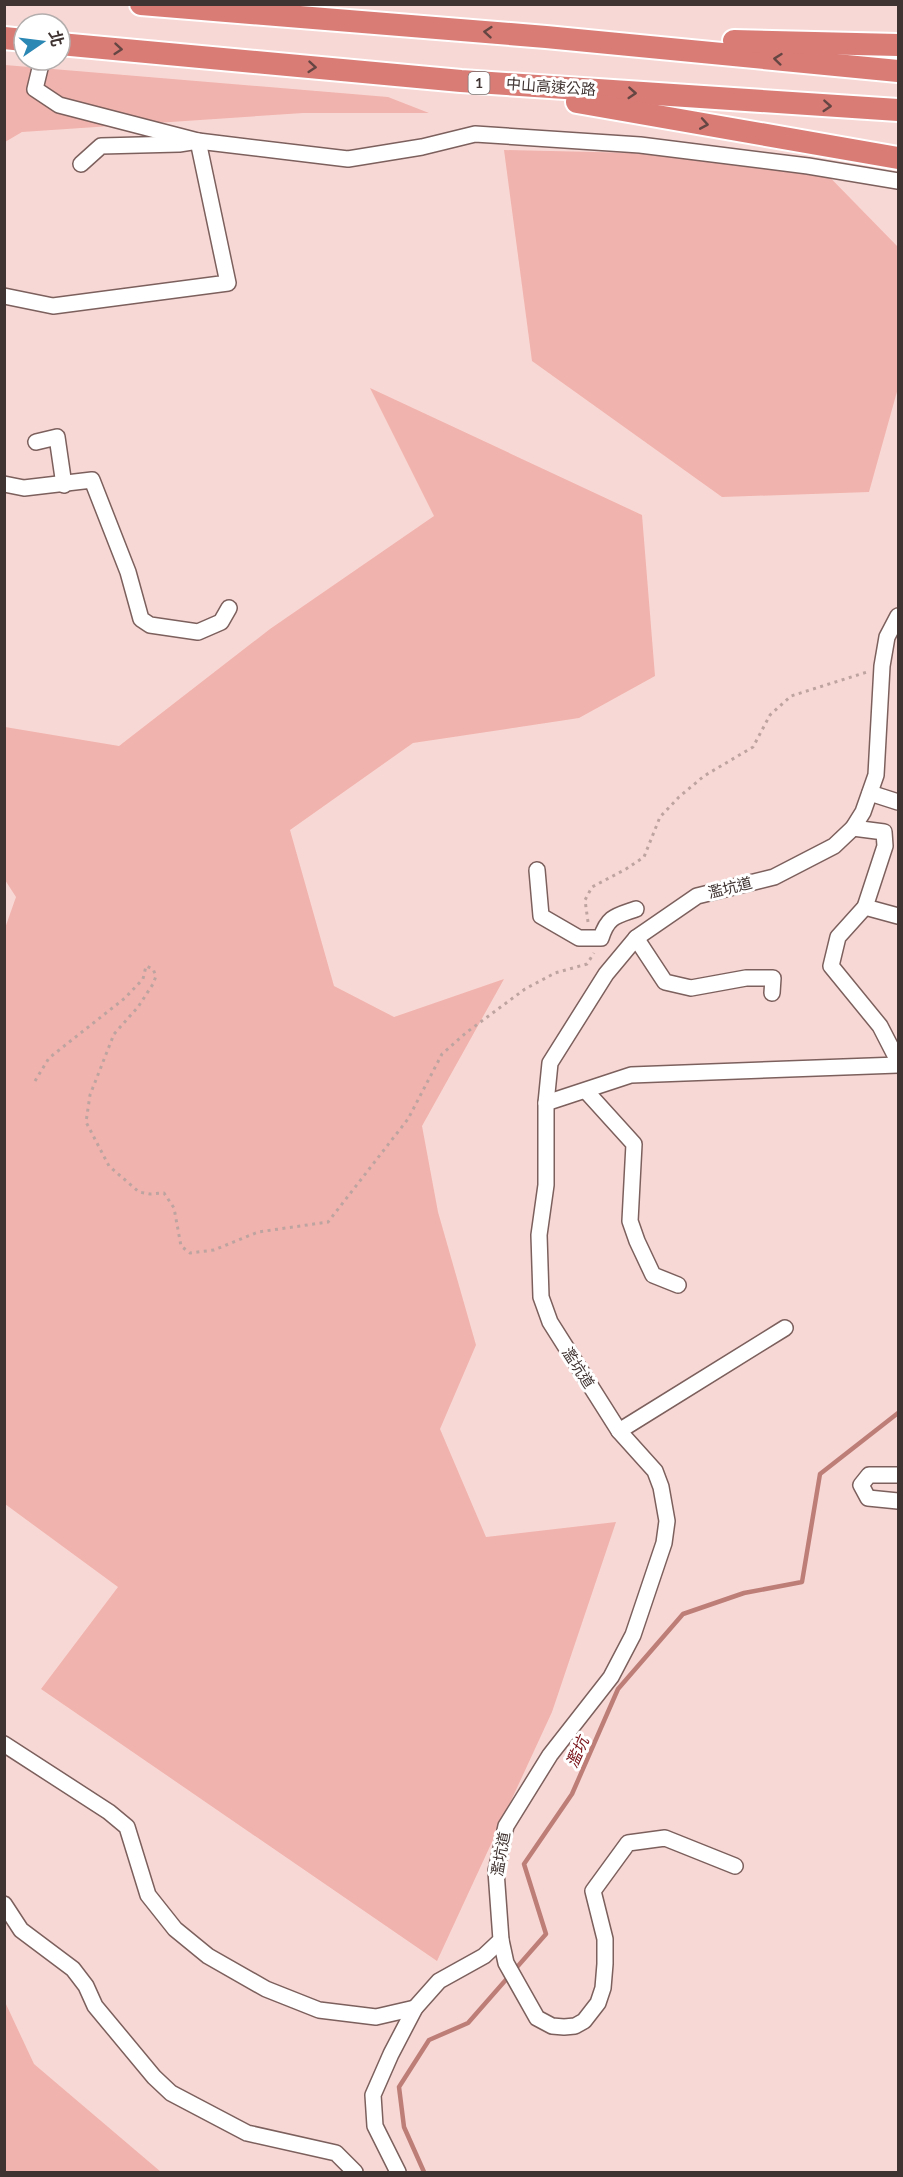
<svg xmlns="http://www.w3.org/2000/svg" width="903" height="2177" viewBox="0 0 903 2177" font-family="Lato,'Noto Sans TC',sans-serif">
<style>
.green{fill:#f1b3ad}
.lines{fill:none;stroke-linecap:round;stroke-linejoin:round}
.stream{stroke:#be7e78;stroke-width:4.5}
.minor-casing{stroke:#7c605d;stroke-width:18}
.highway-casing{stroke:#fff;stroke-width:26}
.path{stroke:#bea4a1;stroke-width:3;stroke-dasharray:3 4.5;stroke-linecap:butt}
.minor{stroke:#fff;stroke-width:15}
.highway{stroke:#d97c76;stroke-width:22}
.oneway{stroke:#664643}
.labels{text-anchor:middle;stroke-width:6;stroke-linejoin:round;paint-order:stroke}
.shield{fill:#fff;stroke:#797170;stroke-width:1.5}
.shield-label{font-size:14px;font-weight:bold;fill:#403432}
.street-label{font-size:15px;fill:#403432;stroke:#fff}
.water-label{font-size:16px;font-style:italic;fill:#791218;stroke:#fff}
</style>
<rect width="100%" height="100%" fill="#f8d8d5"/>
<g class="green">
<path d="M5,65L388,97L429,113H303L22,132L5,142Z"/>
<path d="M504,150L810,157L898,247V388L869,492L722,497L532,361Z"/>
<path d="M370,388L642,515L655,676L579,718L413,743L290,830L334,986L394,1017L504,979L422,1126L438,1212L476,1345L440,1429L486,1537L616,1522L552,1712L437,1961L41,1689L118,1587L5,1504L4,931L16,897L5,880V727L119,746L270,629L434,516Z"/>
<path d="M5,2002L34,2064L161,2172H5Z"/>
</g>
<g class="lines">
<path class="stream" d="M424,2172L404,2127L399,2087L429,2040L468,2023L546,1934L524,1864L572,1794L618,1689L683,1614L744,1593L802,1582L820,1474L898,1413"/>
<defs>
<g id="minor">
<path d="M81,164L101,146L179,144L198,141L348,159L422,147L475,134L640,145L808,166L898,181"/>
<path d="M4,296L53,306L228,283L198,141L59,105L35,89L42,60"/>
<path d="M36,442L57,437L64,485"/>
<path d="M4,484L24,488L92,480L128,572L141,619L150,625L198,632L221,622L229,608"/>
<path d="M870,793L898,802"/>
<path d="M853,828L884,832L885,846L865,907L838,937L831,966L880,1026L898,1061"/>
<path d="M537,870L541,916L579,938H601C608,916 616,916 636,909"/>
<path d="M865,907L898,916"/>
<path d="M636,938L665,982L691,988L746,978H773L772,993"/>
<path d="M586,1091L634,1144L630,1221L637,1241L653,1275L678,1285"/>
<path d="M546,1103L631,1075L898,1065"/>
<path d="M619,1431L785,1328"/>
<path d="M898,1475H869L861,1485L868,1498L898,1501"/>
<path d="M4,1744L109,1812L127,1827L148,1895L175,1929L208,1956L266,1989L319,2010L376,2017L415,2008"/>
<path d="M4,1904L21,1930L73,1969L86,1986L95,2006L154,2077L171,2093L247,2133L336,2153L355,2172"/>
<path d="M501,1940L506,1963L537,2018L552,2026L564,2027L575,2026L584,2021L598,2003L603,1988L605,1964V1939L593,1891L628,1843L665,1838L735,1866"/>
<path d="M398,2172L375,2126L373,2095L391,2054L415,2008L439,1981L484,1956L501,1940L496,1871L506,1826L550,1755L611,1677L633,1635L664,1543L667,1521L661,1487L655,1471L619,1431L550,1322L541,1297L539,1235L546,1185V1103L550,1063L606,974L636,938L697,896L774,877L834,846L853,828L863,812L876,775L882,666L887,637L898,616"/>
</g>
<g id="highway">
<path d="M141,4L546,37L898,71"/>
<path d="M4,38L24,40"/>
<path d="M734,41L898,45"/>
<path d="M60,44L461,81L898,110"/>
<path d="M577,102L898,158"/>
</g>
</defs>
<use href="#minor" class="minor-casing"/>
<use href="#highway" class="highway-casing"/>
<g class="path">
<path d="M588,922L585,900L592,887L626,869L644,857L660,817L679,797L704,776L753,747L770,715L791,696L867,672"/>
<path d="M35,1081L49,1058L125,998L143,979L146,966L153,969L156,976L153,984L138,1007L114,1034L90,1095L86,1122L109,1166L139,1192L150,1194L164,1193L174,1208L181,1246L190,1253L214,1250L258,1232L328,1222L408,1119L442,1054L467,1032L525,989L555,973L587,964L594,953"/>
</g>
<use href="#minor" class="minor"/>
<use href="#highway" class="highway"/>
</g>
<defs><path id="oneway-chevron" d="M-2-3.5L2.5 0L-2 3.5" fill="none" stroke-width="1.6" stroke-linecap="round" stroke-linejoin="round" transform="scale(1.5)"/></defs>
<g class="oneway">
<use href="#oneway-chevron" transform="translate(488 32) rotate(-175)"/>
<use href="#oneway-chevron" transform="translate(118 49) rotate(5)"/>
<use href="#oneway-chevron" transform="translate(778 59) rotate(-174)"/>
<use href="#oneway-chevron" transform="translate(312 67) rotate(5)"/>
<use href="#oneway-chevron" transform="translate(632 93) rotate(4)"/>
<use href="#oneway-chevron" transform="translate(827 106) rotate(4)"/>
<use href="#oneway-chevron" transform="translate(704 124) rotate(10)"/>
</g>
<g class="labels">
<rect class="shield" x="468.5" y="72" width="21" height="22" rx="4.5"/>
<g class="shield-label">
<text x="479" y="88">1</text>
</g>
<g class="street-label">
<text transform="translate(551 87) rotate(4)" y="5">中山高速公路</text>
<text transform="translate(730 888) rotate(-14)" y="5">濫坑道</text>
<text transform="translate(578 1368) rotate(57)" y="5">濫坑道</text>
<text transform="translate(501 1854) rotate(-80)" y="5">濫坑道</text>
</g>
<g class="water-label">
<text transform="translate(577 1752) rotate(-66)" y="6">濫坑</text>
</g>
</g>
<rect width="903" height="2177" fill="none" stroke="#403432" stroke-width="12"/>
<g transform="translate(42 42) rotate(76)"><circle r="28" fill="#ffffff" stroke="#b3aead" stroke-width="1.5"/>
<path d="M0-4.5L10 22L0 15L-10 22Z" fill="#2b87b4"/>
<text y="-9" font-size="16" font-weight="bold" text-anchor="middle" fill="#403432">北</text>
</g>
</svg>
